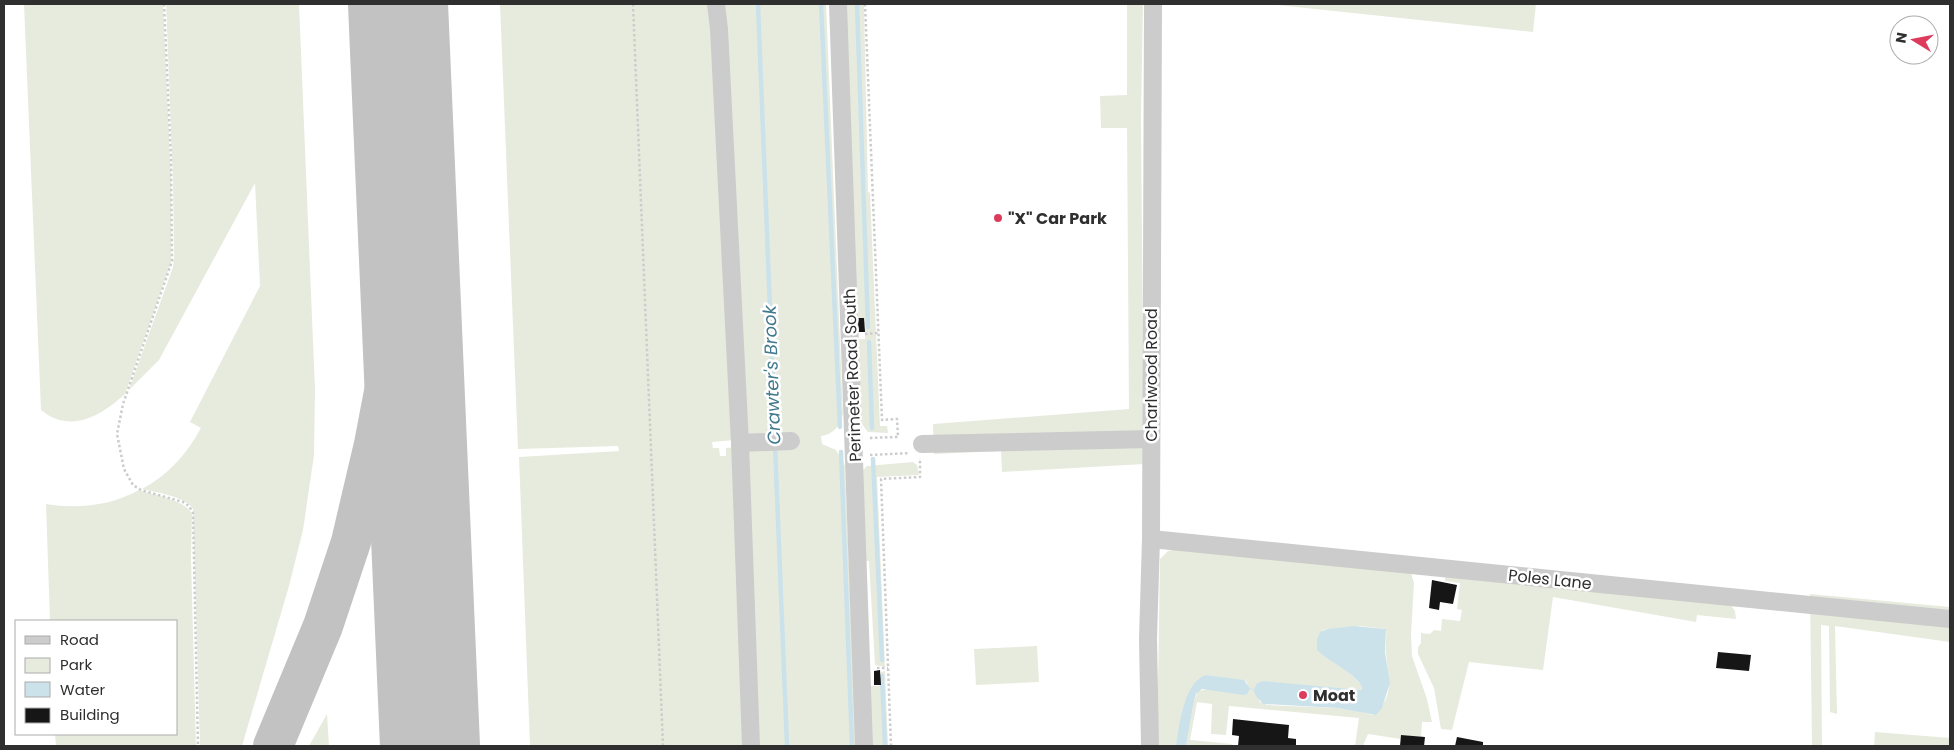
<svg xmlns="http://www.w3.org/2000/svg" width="1954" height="750" viewBox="0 0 1954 750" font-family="Poppins,sans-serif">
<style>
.green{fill:#e7ebde;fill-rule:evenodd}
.water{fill:#cbe2ea}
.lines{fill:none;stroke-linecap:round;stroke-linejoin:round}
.stream{stroke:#cbe2ea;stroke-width:4.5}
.taxiway{stroke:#c2c2c2;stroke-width:40}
.runway{stroke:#c2c2c2;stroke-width:100}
.building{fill:#161616}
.path{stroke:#ccc;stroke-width:2.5;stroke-dasharray:2.5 2.5;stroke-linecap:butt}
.minor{stroke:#ccc;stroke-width:18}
.poi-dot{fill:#dc3b5c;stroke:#fff;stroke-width:2}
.labels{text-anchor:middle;stroke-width:5;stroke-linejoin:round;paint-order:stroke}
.poi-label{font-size:16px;font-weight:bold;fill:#2f2f2f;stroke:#fff;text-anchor:start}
.street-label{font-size:16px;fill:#2f2f2f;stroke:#fff}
.water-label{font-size:18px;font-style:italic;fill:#41798d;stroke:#fff}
</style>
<rect width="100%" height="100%" fill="#fff"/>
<g class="green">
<path d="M24,4H163L171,182V262L125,394C101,416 70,434 41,410Z"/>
<path d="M166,4H299L315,390L314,455L303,530L289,586L242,746H200L193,509C187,497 155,492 142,489C168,475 187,454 201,428L190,422L260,286L255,183L159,360L129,390L173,267L174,257L173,181Z"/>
<path d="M500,4H715L735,440L712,442L713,448H719L720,456H726V448L736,447L749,746H530L519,457L619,451L618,446L518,449Z"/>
<path d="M724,4H826L843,414C840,426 834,434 821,436L822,444L836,450L845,466L856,746H755Z"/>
<path d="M842,4H864L868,192L870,193L880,426H887L888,433L868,432L861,423L856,339H865V332L858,318Z"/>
<path d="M1127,4H1143L1141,118L1144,464L1002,472L1001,451L934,454L933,424L1129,409L1127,128H1101L1100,96L1127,95Z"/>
<path d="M1267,4H1536L1533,32Z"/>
<path d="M913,462L917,465L919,475L877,477L885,667L875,665L869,561H865L861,472L867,466Z"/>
<path d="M139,490C152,495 188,500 192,515L191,558L196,746H56L55,734H176V621H50L46,504C78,509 110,506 139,490Z"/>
<path d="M1187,547L1411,573L1414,583L1411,634L1412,656L1427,699L1432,722H1422L1421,737L1402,735L1401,739L1368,734L1363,746H1355L1359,718L1229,706L1226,735L1211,734L1212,704L1197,702L1190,740L1232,744V746H1186L1194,701L1198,691L1208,689L1232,693L1250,689L1246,681L1206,675L1198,679L1183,710L1176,746H1157L1160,559L1168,551ZM1360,626L1386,629C1387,637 1385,645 1386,653C1388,678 1396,698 1372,715L1359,711L1338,708L1267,705L1260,702L1254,689L1257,683L1260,682L1362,690C1362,678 1330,660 1320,652L1323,630Z"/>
<path d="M1425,575L1731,605L1735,611L1736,619L1697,615L1696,622L1553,597L1543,670L1469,662L1452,730L1441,729L1434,688L1418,654V647L1421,643V633L1430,634L1434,630L1441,631L1442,619L1460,621L1462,610L1457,609L1460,583L1445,581V577Z"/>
<path d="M1810,594L1950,607V642L1835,626L1837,714L1830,712L1829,626L1821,625L1822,746H1812Z"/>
<path d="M1037,646L1039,682L976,685L974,649Z"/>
<path d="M885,671L888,746H872L870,686H882L881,672Z"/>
<path d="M327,714L329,746H309Z"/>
<path d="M1875,732L1950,738V746H1874Z"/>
</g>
<path class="water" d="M1354,626L1386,629L1385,652L1390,683L1382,708L1376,715L1338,708L1263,704L1256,696L1253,689H1250L1247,694L1243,695L1202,689L1196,694L1194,701L1186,746H1176C1179,727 1184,681 1206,675L1244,680L1250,688L1254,689L1257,683L1263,681L1362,690C1362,676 1327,661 1317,650V640L1320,632L1328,629Z"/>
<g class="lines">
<g class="stream">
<path d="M758,4L775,437"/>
<path d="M821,4L840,427"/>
<path d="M857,4L868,327"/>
<path d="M869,342L872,428"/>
<path d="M775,445L787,746"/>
<path d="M841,452L852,746"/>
<path d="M873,459L882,660"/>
<path d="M882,676L885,746"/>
</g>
<path class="taxiway" d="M273,746L323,626L351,542L374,444L396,329L404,246L406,114"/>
<path class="runway" d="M398,4L430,746"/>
</g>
<g class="building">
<path d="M858,318H864L865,332H858Z"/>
<path d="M1432,580L1457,585L1453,604L1440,602L1439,610L1429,608Z"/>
<path d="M1718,652L1751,655L1749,671L1716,668Z"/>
<path d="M880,670L881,685H874V671Z"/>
<path d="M1233,719L1289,725L1288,738L1296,739V746H1238L1239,736L1232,735Z"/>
<path d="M1401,735L1425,737L1424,746H1400Z"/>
<path d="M1457,737L1483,742V746H1455Z"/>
</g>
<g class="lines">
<g class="path">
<path d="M164,4L171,159L172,261L123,404L117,434L124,469L133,485L141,490L183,502L189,506L193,513L198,746"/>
<path d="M633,4L663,746"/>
<path d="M865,4L882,420L897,419L898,437L869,438"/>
<path d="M865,334L878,333"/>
<path d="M870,455L910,453"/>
<path d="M877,668H888"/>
<path d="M891,746L881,479L920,477V458"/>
</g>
<g class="minor">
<path d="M716,4L719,29L740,443L751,746"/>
<path d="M838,4L864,746"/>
<path d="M740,443L791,441"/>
<path d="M922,444L1151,439"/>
<path d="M1151,539L1950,619"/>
<path d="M1150,746L1148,639L1151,539L1153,4"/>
</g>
</g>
<g class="poi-dot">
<circle cx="998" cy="218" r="5"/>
<circle cx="1303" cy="695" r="5"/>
</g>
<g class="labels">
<g class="poi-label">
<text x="1008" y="224">"X" Car Park</text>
<text x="1313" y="701">Moat</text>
</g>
<g class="street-label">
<text transform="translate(852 375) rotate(-92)" y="6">Perimeter Road South</text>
<text transform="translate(1151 375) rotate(-90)" y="6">Charlwood Road</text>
<text transform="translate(1550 579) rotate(6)" y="6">Poles Lane</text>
</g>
<g class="water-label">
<text transform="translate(772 375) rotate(-92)" y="6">Crawter's Brook</text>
</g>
</g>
<rect width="1954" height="750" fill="none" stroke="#2f2f2f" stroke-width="10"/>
<rect x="15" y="620" width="162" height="115" fill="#ffffff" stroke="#acacac"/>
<rect x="25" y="636" width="25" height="8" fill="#cccccc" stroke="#acacac"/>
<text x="60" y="645" font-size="15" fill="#2f2f2f">Road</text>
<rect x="25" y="658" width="25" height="15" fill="#e7ebde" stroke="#acacac"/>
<text x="60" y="670" font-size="15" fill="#2f2f2f">Park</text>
<rect x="25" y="682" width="25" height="15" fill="#cbe2ea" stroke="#acacac"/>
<text x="60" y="695" font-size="15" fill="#2f2f2f">Water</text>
<rect x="25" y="708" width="25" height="15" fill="#161616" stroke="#acacac"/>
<text x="60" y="720" font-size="15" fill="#2f2f2f">Building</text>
<g transform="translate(1914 40) rotate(280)"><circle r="24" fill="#ffffff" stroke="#acacac"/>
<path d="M0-4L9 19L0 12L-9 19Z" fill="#dc3b5c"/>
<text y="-8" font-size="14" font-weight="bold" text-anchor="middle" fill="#2f2f2f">N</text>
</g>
</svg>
